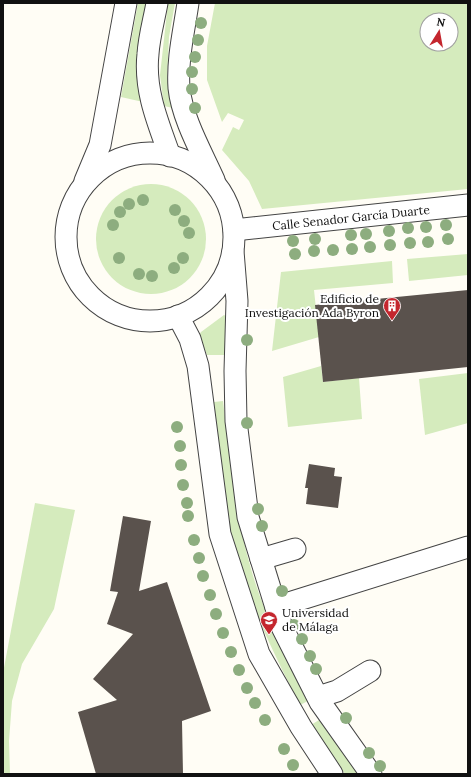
<svg xmlns="http://www.w3.org/2000/svg" width="471" height="777" viewBox="0 0 471 777" font-family="Lora,serif">
<style>
.green{fill:#d5ebbd;fill-rule:evenodd}
.building{fill:#5a524d}
.lines{fill:none;stroke-linecap:round;stroke-linejoin:round}
.minor-casing{stroke:#444;stroke-width:23}
.minor{stroke:#fff;stroke-width:21}
.tree{fill:#8dad7f}
.labels{text-anchor:middle;stroke-width:4;stroke-linejoin:round;paint-order:stroke}
.street-label{font-size:12px;fill:#111;stroke:#fff}
.poi-label{font-size:12px;fill:#111;stroke:#fff;text-anchor:end}
</style>
<rect width="100%" height="100%" fill="#fffdf5"/>
<g class="green">
<path d="M138,3H148L143,102L121,97Z"/>
<path d="M168,3H175L169,37L167,78L173,108L164,106L160,75Z"/>
<path d="M215,3H468V189L262,209L249,181L222,150L233,127L239,130L244,120L228,113L222,122L207,80V46ZM427,20H451V44H427Z"/>
<circle cx="151" cy="239" r="55"/>
<path d="M468,254V275L409,281L407,259Z"/>
<path d="M392,261L393,283L314,290L319,337L272,351L281,272Z"/>
<path d="M224,315L226,316L225,355H207L199,335L201,332Z"/>
<path d="M321,366L323,382L359,378L362,419L288,427L283,377Z"/>
<path d="M468,373V423L425,435L419,379Z"/>
<path d="M223,401C230,458 235,514 251,569C264,615 287,658 308,701L300,705C278,662 256,618 241,572C224,517 220,459 214,402Z"/>
<path d="M35,503L75,510L54,609L22,664L12,701L9,741L10,774H3V673Z"/>
<path d="M319,720L358,774H345L343,771L311,725Z"/>
</g>
<g class="building">
<path d="M468,290V367L323,382L315,305Z"/>
<path d="M309,464L335,468L334,476L342,477L338,508L306,504L308,488H305Z"/>
<path d="M123,516L151,521L139,591L167,582L211,711L182,721L183,774H96L78,712L117,700L93,679L133,634L107,624L118,592L110,591Z"/>
</g>
<g class="lines">
<defs>
<g id="minor">
<path d="M157,3C154,20 149,37 148,54C144,90 158,123 170,156"/>
<path d="M188,3C184,31 177,59 179,88C182,118 202,153 214,180"/>
<circle cx="150" cy="237" r="84"/>
<path d="M85,181L100,145L126,3"/>
<path d="M234,230L468,205"/>
<path d="M233,251L237,301L235,371L236,421L248,517L282,627L320,702L371,774"/>
<path d="M178,316L190,339L198,366L220,534L259,654L301,727L332,774"/>
<path d="M261,559L295,549"/>
<path d="M276,607L468,547"/>
<path d="M318,697L337,691L370,671"/>
</g>
</defs>
<use href="#minor" class="minor-casing"/>
<use href="#minor" class="minor"/>
</g>
<g class="tree">
<circle cx="201" cy="23" r="6"/>
<circle cx="198" cy="40" r="6"/>
<circle cx="195" cy="57" r="6"/>
<circle cx="192" cy="72" r="6"/>
<circle cx="192" cy="89" r="6"/>
<circle cx="195" cy="108" r="6"/>
<circle cx="143" cy="200" r="6"/>
<circle cx="129" cy="204" r="6"/>
<circle cx="175" cy="210" r="6"/>
<circle cx="120" cy="212" r="6"/>
<circle cx="184" cy="221" r="6"/>
<circle cx="113" cy="225" r="6"/>
<circle cx="446" cy="225" r="6"/>
<circle cx="426" cy="227" r="6"/>
<circle cx="408" cy="228" r="6"/>
<circle cx="389" cy="231" r="6"/>
<circle cx="189" cy="233" r="6"/>
<circle cx="366" cy="234" r="6"/>
<circle cx="351" cy="235" r="6"/>
<circle cx="315" cy="239" r="6"/>
<circle cx="448" cy="239" r="6"/>
<circle cx="293" cy="241" r="6"/>
<circle cx="428" cy="242" r="6"/>
<circle cx="410" cy="243" r="6"/>
<circle cx="390" cy="245" r="6"/>
<circle cx="370" cy="247" r="6"/>
<circle cx="352" cy="249" r="6"/>
<circle cx="333" cy="250" r="6"/>
<circle cx="314" cy="251" r="6"/>
<circle cx="295" cy="254" r="6"/>
<circle cx="119" cy="258" r="6"/>
<circle cx="183" cy="258" r="6"/>
<circle cx="174" cy="268" r="6"/>
<circle cx="139" cy="274" r="6"/>
<circle cx="152" cy="276" r="6"/>
<circle cx="247" cy="340" r="6"/>
<circle cx="247" cy="423" r="6"/>
<circle cx="177" cy="427" r="6"/>
<circle cx="180" cy="446" r="6"/>
<circle cx="181" cy="465" r="6"/>
<circle cx="183" cy="485" r="6"/>
<circle cx="187" cy="503" r="6"/>
<circle cx="258" cy="509" r="6"/>
<circle cx="188" cy="516" r="6"/>
<circle cx="262" cy="526" r="6"/>
<circle cx="194" cy="540" r="6"/>
<circle cx="199" cy="558" r="6"/>
<circle cx="203" cy="576" r="6"/>
<circle cx="282" cy="591" r="6"/>
<circle cx="210" cy="595" r="6"/>
<circle cx="216" cy="614" r="6"/>
<circle cx="294" cy="625" r="6"/>
<circle cx="223" cy="633" r="6"/>
<circle cx="302" cy="639" r="6"/>
<circle cx="231" cy="652" r="6"/>
<circle cx="310" cy="656" r="6"/>
<circle cx="316" cy="669" r="6"/>
<circle cx="239" cy="670" r="6"/>
<circle cx="247" cy="688" r="6"/>
<circle cx="255" cy="703" r="6"/>
<circle cx="346" cy="718" r="6"/>
<circle cx="265" cy="720" r="6"/>
<circle cx="284" cy="749" r="6"/>
<circle cx="369" cy="753" r="6"/>
<circle cx="293" cy="765" r="6"/>
<circle cx="380" cy="766" r="6"/>
</g>
<defs>
<symbol id="building-pin" viewBox="-11 -11 22 30"><path d="M0 17L-7.5 6A9.5 9.5 0 1 1 7.5 6Z" fill="#c4262e" stroke="#fff"/><path d="M-4-6H4V6H1V3H-1V6H-4ZM-2.5-4.3h1.7v1.8h-1.7ZM.8-4.3h1.7v1.8H.8ZM-2.5-1h1.7V.8h-1.7ZM.8-1h1.7V.8H.8Z" fill="#fff"/></symbol>
<symbol id="university-pin" viewBox="-11 -11 22 30"><path d="M0 17L-7.5 6A9.5 9.5 0 1 1 7.5 6Z" fill="#c4262e" stroke="#fff"/><path d="M0-5L7-2L0 1L-7-2ZM-4 1L0 2.5L4 1V4Q0 6-4 4Z" fill="#fff"/></symbol>
</defs>
<g fill-rule="evenodd">
<use href="#building-pin" x="382" y="296" width="20" height="27"/>
<use href="#university-pin" x="259" y="610" width="20" height="27"/>
</g>
<g class="labels">
<g class="street-label">
<text transform="translate(351 218) rotate(-6)" y="4">Calle Senador García Duarte</text>
</g>
<g class="poi-label">
<text x="379" y="303">Edificio de<tspan x="379" dy="14">Investigación Ada Byron</tspan></text>
<text x="282" y="617" text-anchor="start">Universidad<tspan x="282" dy="14">de Málaga</tspan></text>
</g>
</g>
<rect width="471" height="777" fill="none" stroke="#111111" stroke-width="8"/>
<g transform="translate(439 32) rotate(11)"><circle r="19" fill="#ffffff" stroke="#a0a0a0"/>
<path d="M0-3L7 15L0 10L-7 15Z" fill="#c4262e"/>
<text y="-6" font-size="11" font-weight="bold" text-anchor="middle" fill="#111111">N</text>
</g>
</svg>
